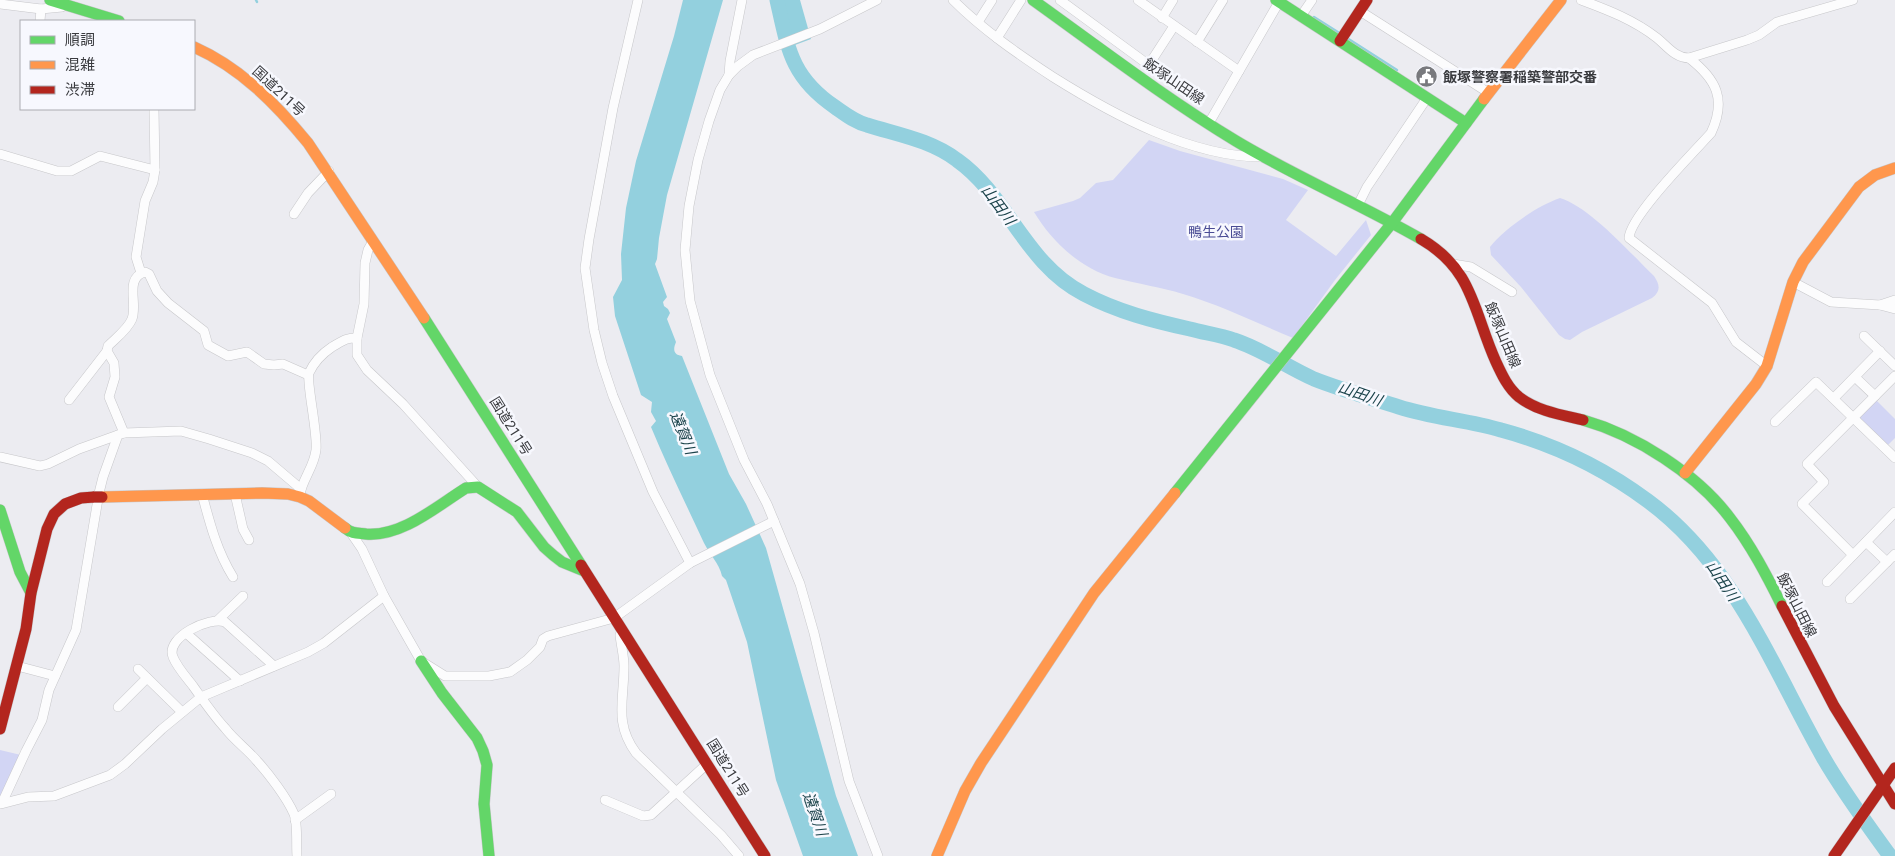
<svg xmlns="http://www.w3.org/2000/svg" width="1895" height="856" viewBox="0 0 1895 856" font-family="Roboto,'Noto Sans JP',sans-serif">
<style>
.green{fill:#d2d5f4}
.water{fill:#93d0de}
.lines{fill:none;stroke-linecap:round;stroke-linejoin:round}
.stream{stroke:#93d0de;stroke-width:2.5}
.river{stroke:#93d0de;stroke-width:15}
.street-casing{stroke:#c7c7ca;stroke-width:10}
.fast-casing{stroke:#c7c7ca;stroke-width:12}
.slow-casing{stroke:#c7c7ca;stroke-width:12}
.jam-casing{stroke:#c7c7ca;stroke-width:12}
.street{stroke:#fcfcfd;stroke-width:9}
.fast{stroke:#63d668;stroke-width:11}
.slow{stroke:#ff974d;stroke-width:11}
.jam{stroke:#b3261e;stroke-width:11}
.jam-bridge-casing{stroke:#c7c7ca;stroke-width:12;stroke-linecap:butt}
.jam-bridge{stroke:#b3261e;stroke-width:11}
.labels{text-anchor:middle;stroke-width:5;stroke-linejoin:round;paint-order:stroke}
.poi-label{font-size:14px;font-weight:bold;fill:#3a3b3f;stroke:#f7f8fe;text-anchor:start}
.street-label{font-size:14px;fill:#3a3b3f;stroke:#f7f8fe}
.park-label{font-size:14px;fill:#4a4c95;stroke:#f7f8fe}
.water-label{font-size:15px;font-style:italic;fill:#1a424a;stroke:#f7f8fe}
</style>
<rect width="100%" height="100%" fill="#ececf1"/>
<g class="green">
<path d="M1149,140L1180,151L1283,179L1308,190L1286,220L1336,256L1366,220L1371,235L1335,280L1293,338C1257,323 1220,305 1183,294C1161,287 1138,284 1115,278C1081,269 1052,242 1034,212L1073,201L1080,198L1096,183L1113,180Z"/>
<path d="M1560,198C1590,207 1631,254 1654,276C1660,285 1661,291 1652,298L1582,332L1570,340L1565,339L1559,335L1521,287L1491,255L1490,247C1505,228 1537,206 1560,198Z"/>
<path d="M1876,400L1895,419V438L1887,446L1858,418Z"/>
<path d="M0,750L21,755L0,800Z"/>
</g>
<g class="water">
<path d="M683,0H723L667,195L659,238L657,259L655,264L667,297L663,302L664,306L668,309L670,313L667,319L676,342C673,349 673,355 682,356L729,474L746,504L766,548L836,796L858,856H803L776,780L747,642L726,580L722,576C719,563 710,555 704,543C686,504 667,466 651,427L656,421L651,412L652,402L641,395L615,316L613,297L622,280L621,254L626,208L636,161L674,36Z"/>
<path d="M776,0H800L811,39L787,48Z"/>
</g>
<g class="lines">
<g class="stream">
<path d="M256,0L257,2"/>
<path d="M1314,17L1341,34"/>
<path d="M1347,38L1397,70"/>
</g>
<path class="river" d="M777,0C788,49 791,77 835,107C845,114 855,122 867,125C899,135 930,140 957,160C1008,196 1025,264 1084,294C1118,312 1154,321 1190,329C1205,333 1220,335 1234,340C1262,349 1287,367 1314,379C1342,390 1371,398 1399,407C1433,418 1468,420 1501,430C1553,444 1605,469 1648,501C1734,564 1772,667 1823,757C1843,792 1867,824 1890,856"/>
<defs>
<g id="street">
<path d="M638,0L613,108L589,239L585,268L594,330L602,363L613,396L653,492L690,563"/>
<path d="M877,0L820,29L753,55L738,66L729,75L720,90L709,121L698,160L689,206L685,250L690,301L710,375L744,460L767,504L800,584L814,633L849,781L878,856"/>
<path d="M953,0C983,30 1018,54 1053,77C1112,114 1192,158 1264,157"/>
<path d="M1060,0L1146,63L1152,60L1174,26"/>
<path d="M1138,0L1239,71"/>
<path d="M1581,0C1608,10 1634,20 1657,38C1667,46 1675,58 1689,58L1747,40L1759,35L1777,22L1853,0"/>
<path d="M0,4L41,9L62,7"/>
<path d="M1360,11L1489,93"/>
<path d="M1301,16L1312,0"/>
<path d="M1162,18L1173,0"/>
<path d="M40,21L41,9"/>
<path d="M978,22L992,0"/>
<path d="M997,38L1021,0"/>
<path d="M1197,42L1223,0"/>
<path d="M1689,58C1716,79 1727,99 1711,133C1694,152 1630,216 1629,238L1712,303L1736,342L1767,366"/>
<path d="M729,75L730,61L742,0"/>
<path d="M1209,123L1279,2"/>
<path d="M0,154L57,171H71L100,156L155,170"/>
<path d="M1358,205L1367,187L1427,98"/>
<path d="M294,214L308,193L329,171"/>
<path d="M373,241L368,250L365,263L364,304L357,338V355L367,370L403,404L478,487"/>
<path d="M1453,264L1471,267L1512,292"/>
<path d="M141,273L136,257L145,201L153,182L155,170L154,109"/>
<path d="M1793,282L1831,302L1880,305L1895,309"/>
<path d="M1880,305L1895,300"/>
<path d="M1864,336L1895,366"/>
<path d="M1855,377L1875,396"/>
<path d="M1834,398L1880,351"/>
<path d="M69,400L107,351"/>
<path d="M1775,422L1816,382L1895,458"/>
<path d="M124,433L181,431L209,439L252,453L268,461L301,489"/>
<path d="M0,457L40,466L48,464L79,449L118,435"/>
<path d="M202,494C210,524 217,551 233,577"/>
<path d="M235,494L243,529L249,540"/>
<path d="M300,494C303,478 314,467 316,450C318,433 306,381 309,373C314,362 323,353 332,347C341,342 347,337 357,338"/>
<path d="M351,533L362,549L384,596L421,661L445,676H489L510,672L527,660L540,647L543,639L548,636L614,618L690,563L774,521"/>
<path d="M1866,542L1887,562"/>
<path d="M1853,555L1802,504L1824,482L1807,464L1895,376"/>
<path d="M1827,582L1895,512"/>
<path d="M1850,599L1895,554"/>
<path d="M218,620L243,596"/>
<path d="M186,633L240,681"/>
<path d="M620,635C621,645 624,656 624,666C624,701 614,723 636,753L721,835L739,856"/>
<path d="M17,666L55,676"/>
<path d="M274,666L225,622C210,616 165,637 173,657C177,667 186,677 193,686C203,700 213,715 225,728C234,740 247,749 257,761C269,774 287,798 294,814C298,824 296,845 297,856"/>
<path d="M138,669L182,712"/>
<path d="M118,707L147,678"/>
<path d="M605,800L643,816L651,815L707,764"/>
<path d="M2,803L26,751L42,720L49,690L76,630L99,493L103,477L118,435L124,433L109,397L115,377L114,363L107,351L108,346C116,338 128,329 132,319C138,303 124,278 145,272L149,274L157,291L168,303L204,331L208,345L228,356L247,352L264,364L274,365L283,364L308,375"/>
<path d="M1,804L28,797L54,796L110,775L125,764L162,729L201,697L308,652L324,643L384,596"/>
<path d="M295,820L331,794"/>
</g>
<g id="fast">
<path d="M50,0L119,21"/>
<path d="M1033,0C1100,48 1165,98 1236,141C1296,177 1360,204 1421,239"/>
<path d="M1276,0L1466,123"/>
<path d="M424,318L581,565"/>
<path d="M1583,420C1636,435 1697,474 1730,518C1751,545 1767,576 1782,606"/>
<path d="M1175,493L1392,223L1484,99"/>
<path d="M0,510L20,572L31,593"/>
<path d="M345,528C352,534 358,533 366,534C402,537 437,506 466,488L478,487L517,512L544,547L553,555L562,562L584,571"/>
<path d="M421,661L442,693L477,738L483,751L487,765L484,804L489,856"/>
</g>
<g id="slow">
<path d="M194,47C241,68 276,104 308,143L424,318"/>
<path d="M1484,99L1561,0"/>
<path d="M1685,473L1756,384L1767,366L1793,282L1803,262L1859,187L1875,175L1895,168"/>
<path d="M102,497L262,493L288,494L300,497L309,501L345,528"/>
<path d="M937,856L965,791L981,763L1094,593L1175,493"/>
</g>
<g id="jam">
<path d="M1340,41L1367,0"/>
<path d="M1421,239C1474,270 1473,311 1496,362C1502,375 1508,388 1519,397C1537,411 1562,415 1583,420"/>
<path d="M581,565L765,856"/>
<path d="M1782,606L1834,706L1895,804"/>
<path d="M0,729L26,629L31,593L47,529L54,514L65,504L81,498L94,497"/>
<path d="M1834,856L1895,768"/>
</g>
</defs>
<use href="#street" class="street-casing"/>
<use href="#fast" class="fast-casing"/>
<use href="#slow" class="slow-casing"/>
<use href="#jam" class="jam-casing"/>
<use href="#street" class="street"/>
<use href="#fast" class="fast"/>
<use href="#slow" class="slow"/>
<use href="#jam" class="jam"/>
<defs>
<path id="jam-bridge" d="M94,497H102"/>
</defs>
<use href="#jam-bridge" class="jam-bridge-casing"/>
<use href="#jam-bridge" class="jam-bridge"/>
</g>
<defs>
<symbol id="civic-disc" viewBox="-11 -11 22 22"><circle r="9.5" fill="#78797d" stroke="#f7f8fe"/><path d="M-.6-6.5H3V-4.5H.6V-3L4-1V1h2V6H-6V1h2V-1L-.6-3ZM-1.2 2.5V6h2.4V2.5Z" fill="#fff"/></symbol>
</defs>
<g fill-rule="evenodd">
<use href="#civic-disc" x="1414" y="64" width="25" height="25"/>
</g>
<g class="labels">
<g class="poi-label">
<text x="1443" y="82">飯塚警察署稲築警部交番</text>
</g>
<g class="street-label">
<text transform="translate(1174 81) rotate(34)" y="5">飯塚山田線</text>
<text transform="translate(279 91) rotate(43)" y="5">国道211号</text>
<text transform="translate(1503 335) rotate(67)" y="5">飯塚山田線</text>
<text transform="translate(511 426) rotate(58)" y="5">国道211号</text>
<text transform="translate(1797 605) rotate(63)" y="5">飯塚山田線</text>
<text transform="translate(728 768) rotate(58)" y="5">国道211号</text>
</g>
<g class="park-label">
<text x="1216" y="237">鴨生公園</text>
</g>
<g class="water-label">
<text transform="translate(998 205) rotate(53)" y="5">山田川</text>
<text transform="translate(1360 394) rotate(19)" y="5">山田川</text>
<text transform="translate(683 433) rotate(68)" y="5">遠賀川</text>
<text transform="translate(1722 581) rotate(56)" y="5">山田川</text>
<text transform="translate(815 814) rotate(71)" y="5">遠賀川</text>
</g>
</g>
<rect x="20" y="20" width="175" height="90" fill="#f7f8fe" stroke="#abacb2"/>
<rect x="30" y="36" width="25" height="8" fill="#63d668" stroke="#abacb2"/>
<text x="65" y="45" font-size="15" fill="#3a3b3f">順調</text>
<rect x="30" y="61" width="25" height="8" fill="#ff974d" stroke="#abacb2"/>
<text x="65" y="70" font-size="15" fill="#3a3b3f">混雑</text>
<rect x="30" y="86" width="25" height="8" fill="#b3261e" stroke="#abacb2"/>
<text x="65" y="95" font-size="15" fill="#3a3b3f">渋滞</text>
</svg>
